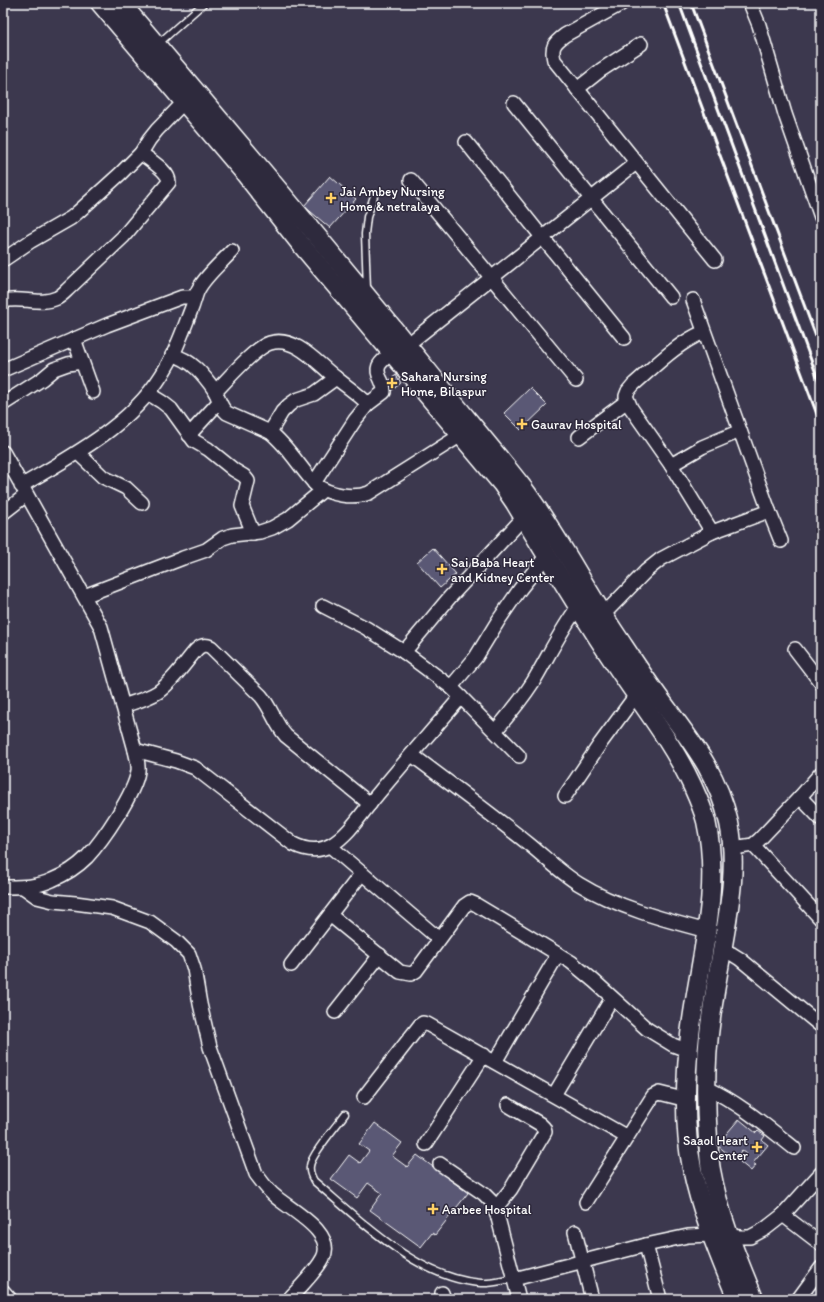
<svg xmlns="http://www.w3.org/2000/svg" width="824" height="1302" viewBox="0 0 824 1302" font-family="Itim,sans-serif">
<style>
.building{fill:#5a5875;stroke:#fff}
.lines{fill:none;stroke-linecap:round;stroke-linejoin:round}
.service-casing{stroke:#fff;stroke-width:9}
.minor-casing{stroke:#fff;stroke-width:16}
.secondary-casing{stroke:#fff;stroke-width:21}
.service{stroke:#2f2a3d;stroke-width:6}
.minor{stroke:#2f2a3d;stroke-width:13}
.secondary{stroke:#2f2a3d;stroke-width:18}
.rail{stroke:#fff;stroke-width:3}
.poi-dot{fill:#ffd166;stroke:#2f2a3d;stroke-width:1.5}
.labels{text-anchor:middle;stroke-width:3;stroke-linejoin:round;paint-order:stroke}
.poi-label{font-size:13px;fill:#fff;stroke:#2f2a3d;text-anchor:start}
</style>
<rect width="100%" height="100%" fill="#3c384e"/>
<filter id="ink" filterUnits="userSpaceOnUse"><feTurbulence type="fractalNoise" baseFrequency=".025" numOctaves="2"/><feDisplacementMap in="SourceGraphic" scale="8" xChannelSelector="R" yChannelSelector="G"/><feConvolveMatrix kernelMatrix="1 2 1 2 8 2 1 2 1" color-interpolation-filters="sRGB"/></filter>
<g filter="url(#ink)">
<g class="building">
<path d="M330,176L356,199L330,228L304,206Z"/>
<path d="M396,375L401,383L391,391L386,383Z"/>
<path d="M530,388L547,405L521,430L504,413Z"/>
<path d="M433,548L456,574L440,588L417,562Z"/>
<path d="M739,1119L756,1133L758,1131L765,1136L762,1140L768,1145L753,1163L756,1165L751,1171L740,1162L747,1154L742,1150L734,1159L717,1145Z"/>
<path d="M375,1123L402,1143L392,1156L407,1167L417,1155L468,1193L435,1235L432,1233L421,1247L370,1210L382,1193L368,1183L357,1198L331,1179L349,1155L360,1163L369,1151L359,1144Z"/>
</g>
<g class="lines">
<defs>
<g id="service">
<path d="M158,44L204,3"/>
<path d="M367,289L365,234L367,217L374,196"/>
<path d="M345,1114C337,1125 311,1155 310,1166C309,1172 311,1176 314,1181C360,1220 418,1279 481,1283C491,1284 504,1280 514,1279"/>
</g>
<g id="minor">
<path d="M750,3L759,25L785,114L821,217"/>
<path d="M621,4L565,35C554,43 551,47 554,60L715,260"/>
<path d="M577,89L601,70L641,44"/>
<path d="M514,103L671,297"/>
<path d="M466,142L542,237L624,338"/>
<path d="M411,180L576,380"/>
<path d="M3,260L31,241L71,218L78,212L120,174L141,153L149,140L157,130L184,102"/>
<path d="M693,300L769,511L781,541"/>
<path d="M3,301C21,296 40,306 57,298C61,296 64,293 67,290L123,237L169,182C169,171 149,160 141,153"/>
<path d="M704,332C677,343 655,366 633,385L628,391L626,396L631,408L671,465L712,532"/>
<path d="M74,339L93,392"/>
<path d="M407,345L636,163"/>
<path d="M172,355C191,359 204,375 215,391C219,399 220,407 227,413L270,432C289,447 300,468 316,485C330,495 353,499 369,493L461,435"/>
<path d="M3,370L107,325L182,297H195"/>
<path d="M215,392C228,379 254,348 270,343C295,335 318,364 335,377C347,387 357,393 368,404"/>
<path d="M149,394L162,402L171,409L194,441L208,449L234,470L244,476L248,481L242,506L253,533"/>
<path d="M3,404L42,379L54,369L68,364L82,362"/>
<path d="M270,432L282,412L289,405L296,400L314,394L336,378"/>
<path d="M189,435L219,402"/>
<path d="M579,437L627,401"/>
<path d="M3,452L101,627L135,750C136,756 139,764 138,771C135,793 103,840 87,857C78,866 64,875 52,880C37,887 23,887 7,887L3,886"/>
<path d="M78,453L103,477L126,488L142,503"/>
<path d="M671,465L702,447L740,431"/>
<path d="M314,483L355,420L368,404L384,392C384,388 383,384 381,380C373,365 382,362 392,352"/>
<path d="M21,486C75,454 136,423 167,366C177,349 184,328 191,310C194,303 195,296 198,290C205,276 222,262 232,251"/>
<path d="M3,513L26,495"/>
<path d="M84,596L183,558L206,550L223,538L232,535L260,532L272,528L288,519L323,490"/>
<path d="M323,606L366,628L404,652L451,687L519,756"/>
<path d="M603,615L646,571L661,559L712,532L769,511"/>
<path d="M795,649L821,683"/>
<path d="M404,652L450,597L524,517"/>
<path d="M451,687L476,657L498,621L520,589L547,555"/>
<path d="M123,706C134,702 147,699 158,692C173,681 184,664 196,650C201,645 205,644 211,647L261,696C272,709 275,724 286,736L370,804"/>
<path d="M495,731C509,715 522,699 533,682C548,657 560,631 578,607"/>
<path d="M135,750L176,761L195,768L293,844C305,850 319,852 331,845C349,835 364,810 377,795C404,762 433,730 461,697"/>
<path d="M412,755C451,784 491,814 530,845C546,858 561,873 579,884C616,907 665,920 707,931"/>
<path d="M565,796L600,744L636,695"/>
<path d="M800,797L821,819"/>
<path d="M753,845L821,919"/>
<path d="M330,846L439,939"/>
<path d="M733,848L753,845L759,840L800,797L821,773"/>
<path d="M23,887L37,897L53,901L75,903L112,908L150,922L176,941L189,954L194,969L200,1004L210,1047L256,1174C262,1182 268,1191 276,1197C292,1211 336,1233 323,1258C315,1273 301,1286 289,1299"/>
<path d="M330,915L400,972L411,974L416,971L464,906L470,902L475,904L571,962L594,981L647,1029L673,1045L689,1051"/>
<path d="M722,951L732,954L740,959L821,1026"/>
<path d="M291,965L362,873"/>
<path d="M335,1012L380,955"/>
<path d="M495,1062L558,954"/>
<path d="M705,1087C738,1102 765,1125 794,1148"/>
<path d="M554,1095L612,998"/>
<path d="M364,1097L420,1025L423,1023L427,1024L627,1137"/>
<path d="M426,1144L484,1055"/>
<path d="M440,1164L484,1194L492,1202L498,1218L519,1299"/>
<path d="M586,1202L653,1096L659,1093L687,1100"/>
<path d="M495,1209L511,1189L545,1132L544,1128L540,1124L508,1105"/>
<path d="M783,1215L821,1244"/>
<path d="M575,1232L592,1299"/>
<path d="M646,1245L660,1299"/>
<path d="M514,1279L646,1245L688,1236L712,1235L741,1237H750L765,1229L783,1215L821,1173"/>
<path d="M3,1291L10,1299"/>
<path d="M442,1293L444,1299"/>
<path d="M799,1298L821,1268"/>
</g>
<g id="secondary">
<path d="M100,3L242,170L299,242L502,484L515,503C547,556 579,610 613,661C640,702 671,740 692,785C697,796 703,809 706,821C722,893 698,964 690,1035C685,1079 683,1125 692,1168C701,1213 720,1257 737,1299"/>
<path d="M121,3C224,125 327,246 427,370C459,410 492,448 523,488C558,535 584,587 617,636C629,654 642,674 655,692C687,737 716,767 729,823C738,866 729,909 722,951C718,973 714,996 711,1018C705,1060 705,1098 708,1139C709,1149 709,1160 711,1170C719,1215 737,1257 754,1299"/>
</g>
</defs>
<use href="#service" class="service-casing"/>
<use href="#minor" class="minor-casing"/>
<use href="#secondary" class="secondary-casing"/>
<use href="#service" class="service"/>
<use href="#minor" class="minor"/>
<use href="#secondary" class="secondary"/>
<g class="rail">
<path d="M663,3L821,425"/>
<path d="M679,3L821,387"/>
<path d="M691,3L821,350"/>
</g>
</g>
</g>
<g class="poi-dot">
<path d="M329 192h4v4h4v4h-4v4h-4v-4h-4v-4h4z"/>
<path d="M390 377h4v4h4v4h-4v4h-4v-4h-4v-4h4z"/>
<path d="M520 418h4v4h4v4h-4v4h-4v-4h-4v-4h4z"/>
<path d="M440 563h4v4h4v4h-4v4h-4v-4h-4v-4h4z"/>
<path d="M755 1141h4v4h4v4h-4v4h-4v-4h-4v-4h4z"/>
<path d="M431 1203h4v4h4v4h-4v4h-4v-4h-4v-4h4z"/>
</g>
<g class="labels">
<g class="poi-label">
<text x="340" y="196">Jai Ambey Nursing<tspan x="340" dy="15">Home &amp; netralaya</tspan></text>
<text x="401" y="381">Sahara Nursing<tspan x="401" dy="15">Home, Bilaspur</tspan></text>
<text x="531" y="429">Gaurav Hospital</text>
<text x="451" y="567">Sai Baba Heart<tspan x="451" dy="15">and Kidney Center</tspan></text>
<text x="748" y="1145" text-anchor="end">Saaol Heart<tspan x="748" dy="15">Center</tspan></text>
<text x="442" y="1214">Aarbee Hospital</text>
</g>
</g>
<rect width="824" height="1302" fill="none" stroke="#2f2a3d" stroke-width="16"/>
<rect x="8" y="8" width="808" height="1286" fill="none" stroke="#fff" stroke-width="1.5" filter="url(#ink)"/>
</svg>
